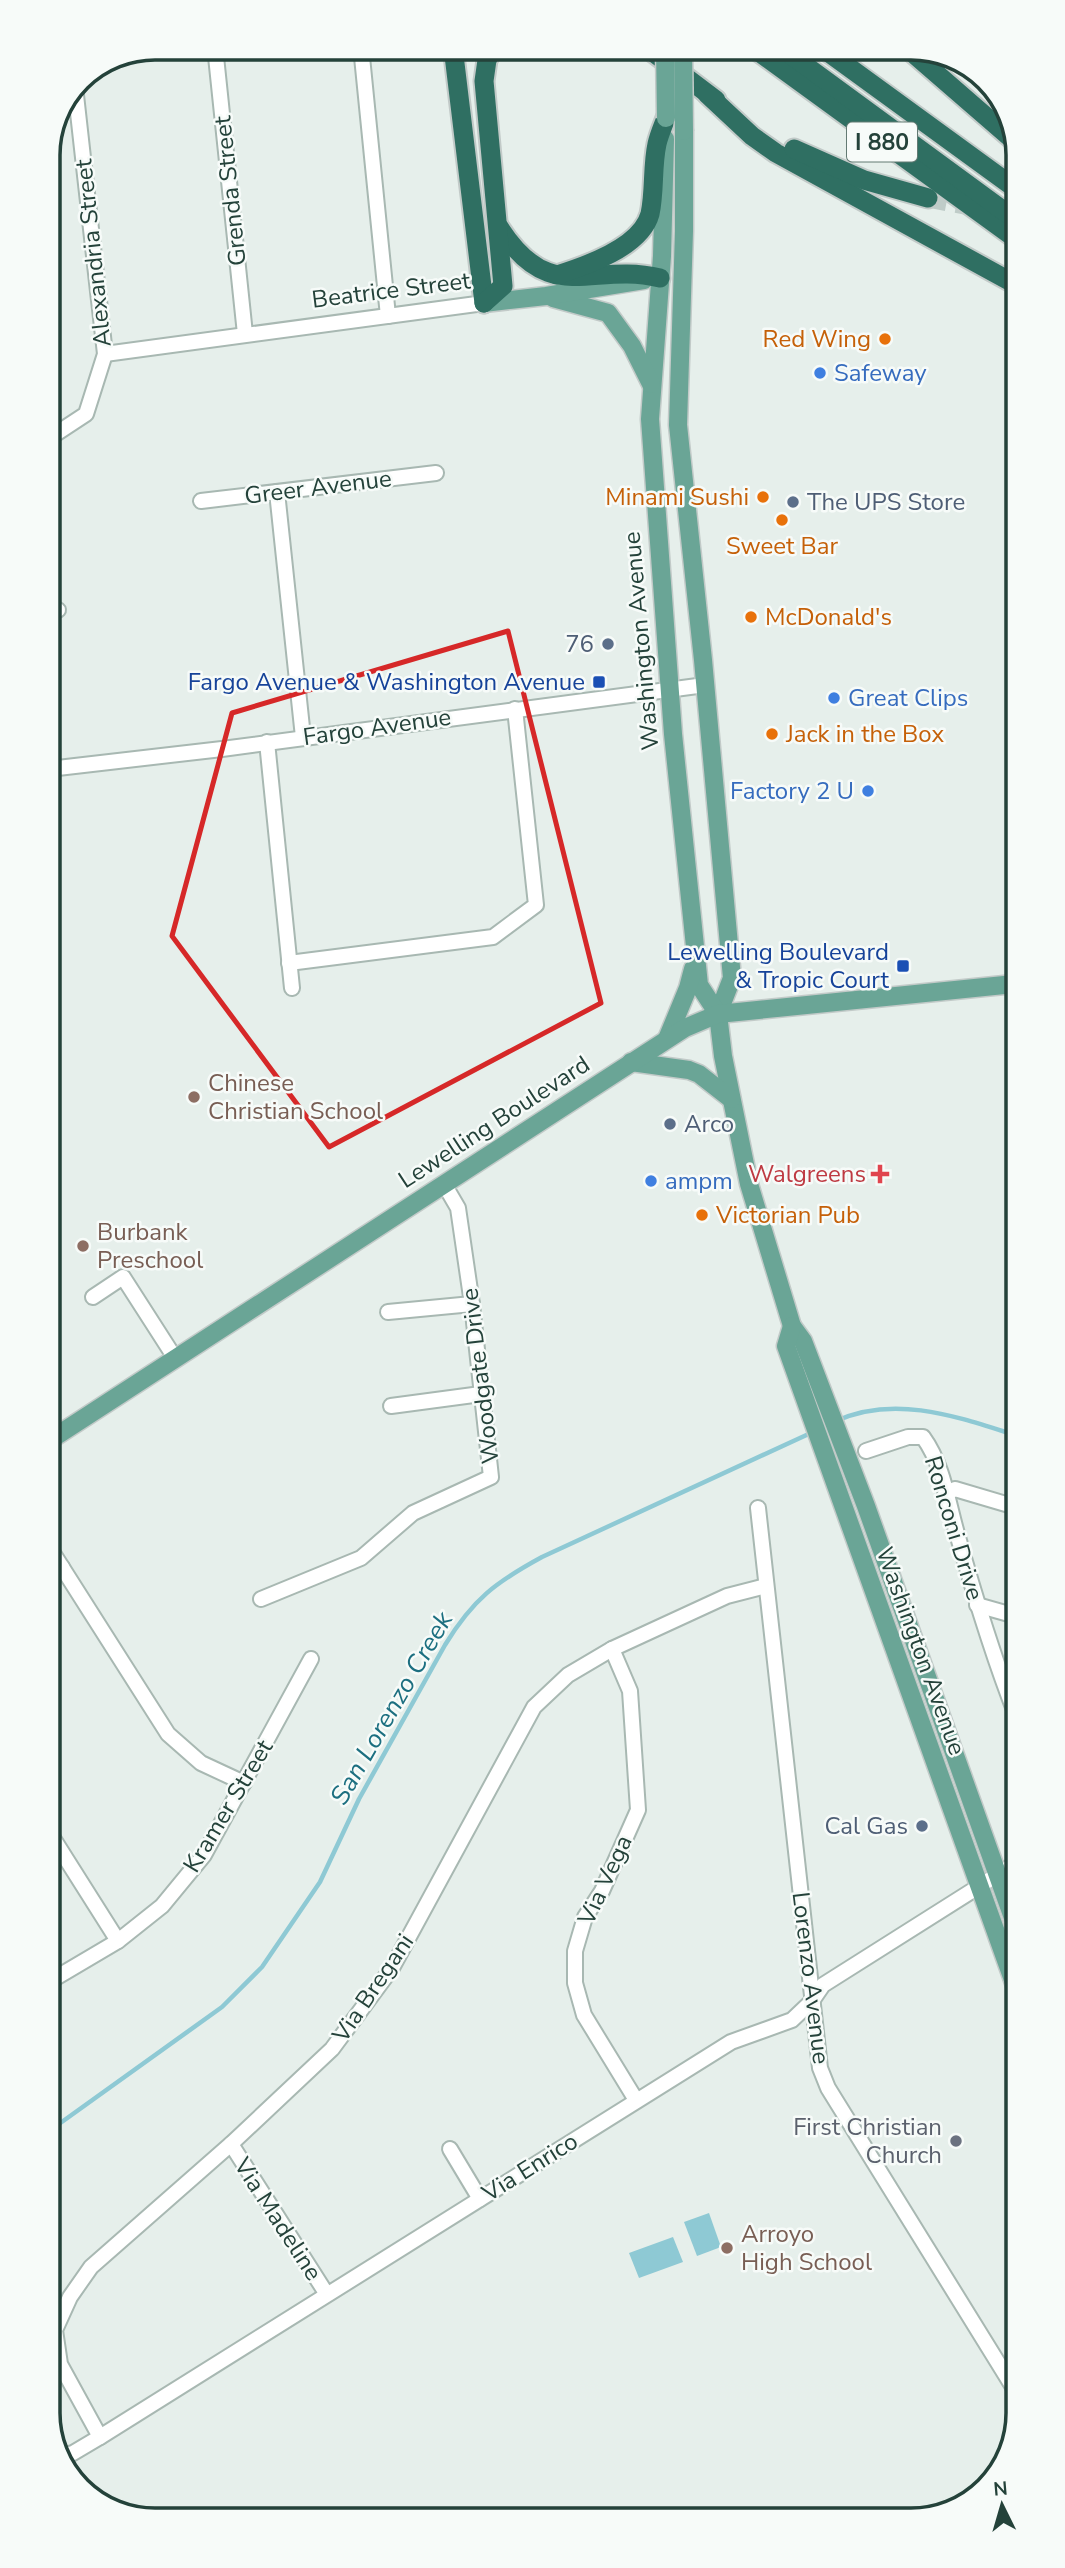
<svg xmlns="http://www.w3.org/2000/svg" width="1065" height="2568" viewBox="0 0 1065 2568" font-family="'Nunito Sans',sans-serif">
<style>
.water{fill:#8ec9d4}
.lines{fill:none;stroke-linecap:round;stroke-linejoin:round}
.stream{stroke:#8ec9d4;stroke-width:4.5}
.highway-tunnel{stroke:#bfccc8;stroke-width:19;stroke-dasharray:19 10;stroke-linecap:butt}
.minor-casing{stroke:#a8b8b2;stroke-width:18}
.major-casing{stroke:#c2cac8;stroke-width:21}
.highway-casing{stroke:#c2cac8;stroke-width:23}
.minor{stroke:#fff;stroke-width:14}
.major{stroke:#6aa596;stroke-width:18}
.highway{stroke:#2f6f62;stroke-width:19}
.major-bridge-casing{stroke:#c2cac8;stroke-width:21;stroke-linecap:butt}
.major-bridge{stroke:#6aa596;stroke-width:18}
.marked{fill:none;stroke:#d62828;stroke-width:5;stroke-linejoin:round}
.food-dot{fill:#e8710a;stroke:#f7fbf9;stroke-width:2.5}
.shop-dot{fill:#3f7fe0;stroke:#f7fbf9;stroke-width:2.5}
.service-dot{fill:#5c6f8a;stroke:#f7fbf9;stroke-width:2.5}
.transit-dot{fill:#1a4fb4;stroke:#f7fbf9;stroke-width:2.5}
.education-dot{fill:#8d6e63;stroke:#f7fbf9;stroke-width:2.5}
.health-dot{fill:#e0444e;stroke:#f7fbf9;stroke-width:2.5}
.worship-dot{fill:#6b7280;stroke:#f7fbf9;stroke-width:2.5}
.labels{text-anchor:middle;stroke-width:5;stroke-linejoin:round;paint-order:stroke}
.shield{fill:#f7fbf9;stroke:#637a73;stroke-width:2}
.shield-label{font-size:23px;font-weight:bold;fill:#24423a}
.street-label{font-size:24px;fill:#24423a;stroke:#f7fbf9}
.food-label{font-size:24px;fill:#c56008;stroke:#f7fbf9;text-anchor:start}
.shop-label{font-size:24px;fill:#366cbe;stroke:#f7fbf9;text-anchor:start}
.service-label{font-size:24px;fill:#4e5e75;stroke:#f7fbf9;text-anchor:start}
.transit-label{font-size:24px;fill:#164399;stroke:#f7fbf9;text-anchor:end}
.education-label{font-size:24px;fill:#785e54;stroke:#f7fbf9;text-anchor:start}
.health-label{font-size:24px;fill:#be3a42;stroke:#f7fbf9;text-anchor:end}
.worship-label{font-size:24px;fill:#5b616d;stroke:#f7fbf9;text-anchor:end}
.water-label{font-size:26px;font-style:italic;fill:#1c6f80;stroke:#f7fbf9}
.rim{fill:none;stroke:#24423a;stroke-width:3.5}
</style>
<rect width="100%" height="100%" fill="#e6efeb"/>
<g class="water">
<path d="M709,2213L721,2247L697,2256L684,2222Z"/>
<path d="M673,2237L683,2262L639,2278L629,2253Z"/>
</g>
<g class="lines">
<g class="stream">
<path d="M836,1421C895,1394 958,1417 1015,1435"/>
<path d="M52,2129L222,2007L262,1967L320,1882L359,1799L445,1645C473,1599 496,1582 542,1557L813,1432"/>
</g>
<path class="highway-tunnel" d="M928,198L975,207"/>
<defs>
<g id="minor">
<path d="M215,47L245,334"/>
<path d="M361,47L388,316"/>
<path d="M105,354L484,303"/>
<path d="M48,439L86,414L105,354L75,86"/>
<path d="M277,492L303,737"/>
<path d="M201,501L436,473"/>
<path d="M49,611L58,610"/>
<path d="M267,742L292,988"/>
<path d="M49,769L222,749L705,685"/>
<path d="M289,963L493,937L536,905L515,709"/>
<path d="M93,1297L123,1277L175,1358"/>
<path d="M388,1312L472,1304"/>
<path d="M391,1406L481,1394"/>
<path d="M866,1451L908,1437H923C944,1466 948,1504 958,1537C975,1597 993,1657 1016,1715"/>
<path d="M945,1494L955,1489L1016,1507"/>
<path d="M758,1508L820,2068L828,2088L1018,2395"/>
<path d="M51,1550L168,1734L201,1763L244,1783"/>
<path d="M51,1574L62,1567"/>
<path d="M261,1599L361,1558L413,1513L491,1477L472,1304L458,1208L444,1184"/>
<path d="M977,1605L1016,1616"/>
<path d="M612,1649L630,1691L638,1810L602,1891L585,1917L575,1951V1983L584,2015L636,2100"/>
<path d="M51,1835L118,1941"/>
<path d="M52,1980L118,1941L162,1906L204,1855L311,1659"/>
<path d="M231,2144L326,2293"/>
<path d="M450,2149L480,2199"/>
<path d="M100,2437L60,2364L55,2330L70,2297L91,2267L231,2144L332,2049L392,1968L534,1707L568,1675L612,1649L727,1596L766,1586"/>
<path d="M59,2457L73,2453L100,2437L731,2042L792,2020L812,2001L823,1985L1016,1863"/>
</g>
<g id="major">
<path d="M684,131V231L678,425L703,660L732,978L718,1014"/>
<path d="M665,139L662,256L650,419L673,734L699,985L718,1014L723,1056L749,1184L792,1326L803,1341L866,1506L1017,1929"/>
<path d="M553,298L608,313L632,346L651,384"/>
<path d="M484,303L546,296L644,280"/>
<path d="M667,1039L688,988L693,969"/>
<path d="M631,1062L689,1070L699,1074L731,1099"/>
<path d="M792,1326L786,1346L1017,1991"/>
<path d="M50,1440L685,1028L718,1014L1014,984"/>
</g>
<g id="highway">
<path d="M453,47L484,303"/>
<path d="M646,47L716,100"/>
<path d="M752,47L1012,236"/>
<path d="M780,47L1012,217"/>
<path d="M821,47L1012,186"/>
<path d="M907,48L1012,139"/>
<path d="M707,94L752,136L776,153L1013,283"/>
<path d="M794,149L864,180L928,198"/>
<path d="M499,227C551,308 591,261 660,278"/>
<path d="M557,275C586,266 641,247 650,214C655,191 652,167 657,144C659,135 663,126 666,118"/>
<path d="M484,303L503,286L484,81L487,60L494,47"/>
</g>
</defs>
<use href="#minor" class="minor-casing"/>
<use href="#major" class="major-casing"/>
<use href="#highway" class="highway-casing"/>
<use href="#minor" class="minor"/>
<use href="#major" class="major"/>
<use href="#highway" class="highway"/>
<defs>
<g id="major-bridge">
<path d="M665,47L666,118"/>
<path d="M683,47L684,131"/>
</g>
</defs>
<use href="#major-bridge" class="major-bridge-casing"/>
<use href="#major-bridge" class="major-bridge"/>
</g>
<path class="marked" d="M508,631L601,1003L329,1147L172,936L232,713Z"/>
<g class="food-dot">
<circle cx="885" cy="339" r="7"/>
<circle cx="763" cy="497" r="7"/>
<circle cx="782" cy="520" r="7"/>
<circle cx="751" cy="617" r="7"/>
<circle cx="772" cy="734" r="7"/>
<circle cx="702" cy="1215" r="7"/>
</g>
<g class="shop-dot">
<circle cx="820" cy="373" r="7"/>
<circle cx="834" cy="698" r="7"/>
<circle cx="868" cy="791" r="7"/>
<circle cx="651" cy="1181" r="7"/>
</g>
<g class="service-dot">
<circle cx="793" cy="502" r="7"/>
<circle cx="608" cy="644" r="7"/>
<circle cx="670" cy="1124" r="7"/>
<circle cx="922" cy="1826" r="7"/>
</g>
<g class="transit-dot">
<rect x="592" y="675" width="14" height="14" rx="3.5"/>
<rect x="896" y="959" width="14" height="14" rx="3.5"/>
</g>
<g class="education-dot">
<circle cx="194" cy="1097" r="7"/>
<circle cx="83" cy="1246" r="7"/>
<circle cx="727" cy="2248" r="7"/>
</g>
<path class="health-dot" d="M876.5 1163.5h7v7h7v7h-7v7h-7v-7h-7v-7h7z"/>
<circle class="worship-dot" cx="956" cy="2141" r="7"/>
<g class="labels">
<rect class="shield" x="847" y="122.5" width="70" height="39" rx="5"/>
<g class="shield-label">
<text x="882" y="150">I 880</text>
</g>
<g class="street-label">
<text transform="translate(230 191) rotate(-96)" y="8">Grenda Street</text>
<text transform="translate(93 253) rotate(-96)" y="8">Alexandria Street</text>
<text transform="translate(391 290) rotate(-7)" y="8">Beatrice Street</text>
<text transform="translate(318 487) rotate(-7)" y="8">Greer Avenue</text>
<text transform="translate(641 641) rotate(-95)" y="8">Washington Avenue</text>
<text transform="translate(377 727) rotate(-8)" y="8">Fargo Avenue</text>
<text transform="translate(494 1122) rotate(-33)" y="8">Lewelling Boulevard</text>
<text transform="translate(480 1376) rotate(-97)" y="8">Woodgate Drive</text>
<text transform="translate(954 1528) rotate(73)" y="8">Ronconi Drive</text>
<text transform="translate(921 1651) rotate(70)" y="8">Washington Avenue</text>
<text transform="translate(228 1806) rotate(-59)" y="8">Kramer Street</text>
<text transform="translate(605 1880) rotate(-65)" y="8">Via Vega</text>
<text transform="translate(811 1978) rotate(83)" y="8">Lorenzo Avenue</text>
<text transform="translate(373 1988) rotate(-56)" y="8">Via Bregani</text>
<text transform="translate(530 2167) rotate(-32)" y="8">Via Enrico</text>
<text transform="translate(278 2219) rotate(57)" y="8">Via Madeline</text>
</g>
<g class="food-label">
<text x="871" y="347" text-anchor="end">Red Wing</text>
<text x="749" y="505" text-anchor="end">Minami Sushi</text>
<text x="782" y="554" text-anchor="middle">Sweet Bar</text>
<text x="765" y="625">McDonald's</text>
<text x="786" y="742">Jack in the Box</text>
<text x="716" y="1223">Victorian Pub</text>
</g>
<g class="shop-label">
<text x="834" y="381">Safeway</text>
<text x="848" y="706">Great Clips</text>
<text x="854" y="799" text-anchor="end">Factory 2 U</text>
<text x="665" y="1189">ampm</text>
</g>
<g class="service-label">
<text x="807" y="510">The UPS Store</text>
<text x="594" y="652" text-anchor="end">76</text>
<text x="684" y="1132">Arco</text>
<text x="908" y="1834" text-anchor="end">Cal Gas</text>
</g>
<g class="transit-label">
<text x="585" y="690">Fargo Avenue &amp; Washington Avenue</text>
<text x="889" y="960">Lewelling Boulevard<tspan x="889" dy="28">&amp; Tropic Court</tspan></text>
</g>
<g class="education-label">
<text x="208" y="1091">Chinese<tspan x="208" dy="28">Christian School</tspan></text>
<text x="97" y="1240">Burbank<tspan x="97" dy="28">Preschool</tspan></text>
<text x="741" y="2242">Arroyo<tspan x="741" dy="28">High School</tspan></text>
</g>
<g class="health-label">
<text x="866" y="1182">Walgreens</text>
</g>
<g class="worship-label">
<text x="942" y="2135">First Christian<tspan x="942" dy="28">Church</tspan></text>
</g>
<g class="water-label">
<text transform="translate(391 1708) rotate(-60)" y="9">San Lorenzo Creek</text>
</g>
</g>
<path d="M0 0H1065V2568H0ZM155 60H911A95 95 0 0 1 1006 155V2413A95 95 0 0 1 911 2508H155A95 95 0 0 1 60 2413V155A95 95 0 0 1 155 60Z" fill="#f7fbf9" fill-rule="evenodd"/>
<path class="rim" d="M155 60H911A95 95 0 0 1 1006 155V2413A95 95 0 0 1 911 2508H155A95 95 0 0 1 60 2413V155A95 95 0 0 1 155 60Z"/>
<g transform="translate(1002 2505) rotate(355)" stroke="#f7fbf9" stroke-width="5" paint-order="stroke">
<path d="M0-5L12 26L0 18L-12 26Z" fill="#24423a"/>
<text y="-10" font-size="19" font-weight="bold" text-anchor="middle" fill="#24423a">N</text>
</g>
</svg>
